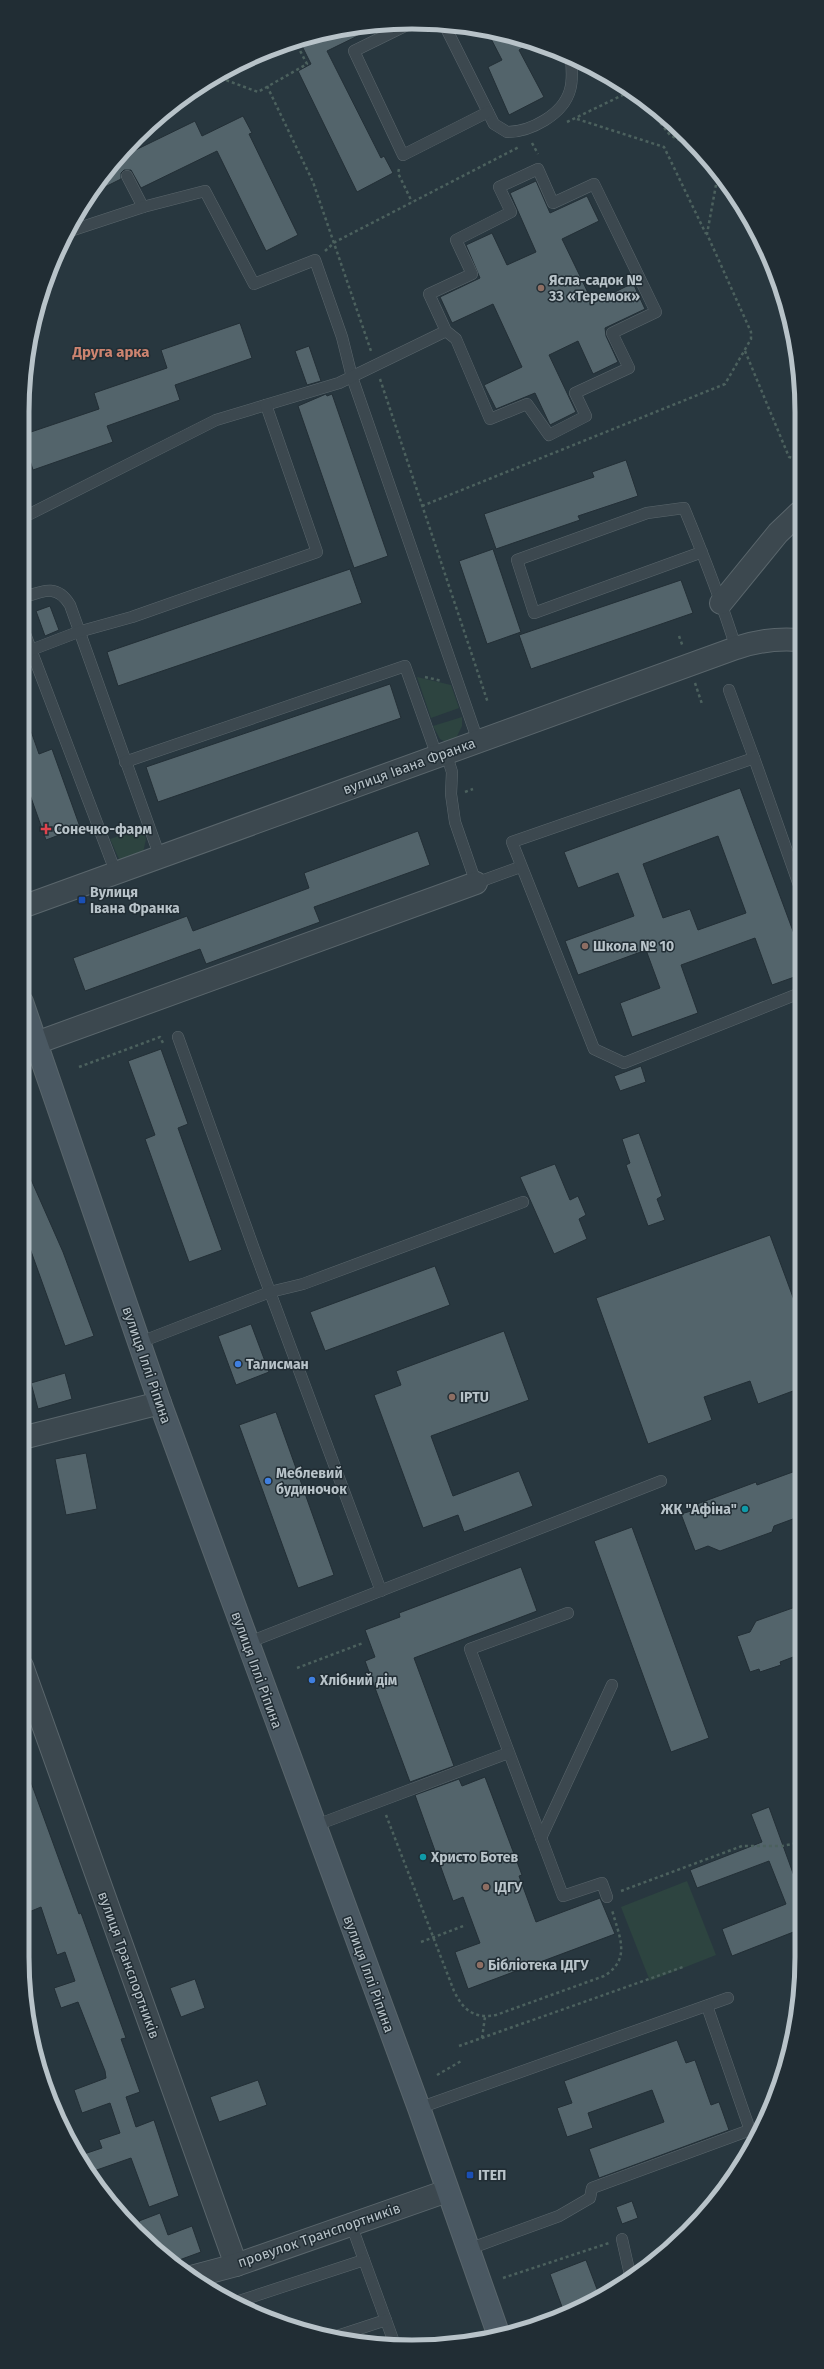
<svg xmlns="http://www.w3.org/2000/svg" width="824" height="2369" viewBox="0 0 824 2369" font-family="'Fira Sans',sans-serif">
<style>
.green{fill:#2d4440}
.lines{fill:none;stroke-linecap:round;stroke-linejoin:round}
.stream{stroke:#405866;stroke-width:5.5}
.building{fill:#53646b;stroke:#232f36;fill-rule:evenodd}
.service-casing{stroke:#5a666c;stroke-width:12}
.minor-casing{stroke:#5a666c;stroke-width:24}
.tertiary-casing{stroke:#5a666c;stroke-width:24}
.secondary-casing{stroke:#5a666c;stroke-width:24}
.path{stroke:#4c615e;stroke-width:2.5;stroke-dasharray:3 3;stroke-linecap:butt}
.service{stroke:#3c484f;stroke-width:11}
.minor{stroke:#3c484f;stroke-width:22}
.tertiary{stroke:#3c484f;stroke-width:22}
.secondary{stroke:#4a5862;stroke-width:22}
.education-dot{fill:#8d6e63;stroke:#212d34;stroke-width:1.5}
.health-dot{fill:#e0444e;stroke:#212d34;stroke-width:1.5}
.transit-dot{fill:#1a4fb4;stroke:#212d34;stroke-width:1.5}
.shop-dot{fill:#3f7fe0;stroke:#212d34;stroke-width:1.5}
.culture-dot{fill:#0f9aa8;stroke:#212d34;stroke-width:1.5}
.labels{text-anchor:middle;stroke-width:3;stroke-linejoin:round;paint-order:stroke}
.poi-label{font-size:14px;font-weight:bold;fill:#b8c3c9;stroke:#212d34;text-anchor:start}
.street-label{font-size:14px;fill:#b8c3c9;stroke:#212d34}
.neighbourhood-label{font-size:15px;font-weight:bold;fill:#cd8470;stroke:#212d34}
.rim{fill:none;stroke:#b8c3c9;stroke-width:5}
</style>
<rect width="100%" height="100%" fill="#28373f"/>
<g class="green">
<path d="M417,677L451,685L459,708L431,718Z"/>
<path d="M462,717V726L456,738L446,742L440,739L433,726Z"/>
<path d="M142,828L146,839L143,853L122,860L119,859L110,839Z"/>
<path d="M687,1881L716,1955L650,1981L621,1907Z"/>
</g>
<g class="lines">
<path class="stream" d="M692,147L693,144"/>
</g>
<g class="building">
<path d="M361,25H371L372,29L327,51L381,158L384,156L393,173L357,192L298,71L311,64L299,40Z"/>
<path d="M487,31L513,35L531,43L519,50L544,97L509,115L488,67L502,60Z"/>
<path d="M243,116L252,133L249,134L298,235L266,251L217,151L141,188L131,170H124L121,173V179L91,194L102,175L117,159L195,121L202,136Z"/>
<path d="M536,181L550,213L587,196L599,221L562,239L593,303L633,283L645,309L605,328L606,336L618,362L593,374L578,341L549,355L576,412L550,425L535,393L496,409L484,385L522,367L493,304L452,323L440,297L480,278L466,245L492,233L507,265L536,252L510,193Z"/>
<path d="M240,323L252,358L175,385L180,400L107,426L113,442L33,470L22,435L99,409L94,393L167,368L161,350Z"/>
<path d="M309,346L321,381L307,385L295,351Z"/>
<path d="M326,394L327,396L332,394L388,556L354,568L298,406Z"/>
<path d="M626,460L638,496L578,516L580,520L496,549L484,514L594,477L592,472Z"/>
<path d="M493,549L521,632L487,644L459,561Z"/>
<path d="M350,569L362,603L118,686L107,652Z"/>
<path d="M681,580L693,613L531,669L519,635Z"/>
<path d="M50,606L59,630L45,636L36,611Z"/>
<path d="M390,684L401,718L158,802L146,767Z"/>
<path d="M22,711H24L39,754L52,749L80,827L46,840L22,772Z"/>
<path d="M740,788L800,950V975L772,985L755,938L681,965L698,1013L632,1037L620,1003L660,988L646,950L578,975L565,941L634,916L618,873L578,888L564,852ZM718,836L746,913L698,930L690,909L663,918L643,864Z"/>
<path d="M418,831L430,865L314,907L320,922L206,964L200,949L85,991L73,958L187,916L193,931L309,888L304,873Z"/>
<path d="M161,1049L188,1124L178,1128L222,1250L189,1262L145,1139L155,1135L128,1061Z"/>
<path d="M641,1066L646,1082L620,1091L614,1076Z"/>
<path d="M639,1133L662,1196L657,1199L665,1220L648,1226L626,1165L630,1163L622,1139Z"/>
<path d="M22,1159L63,1252L94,1336L65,1346L27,1240L22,1242Z"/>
<path d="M555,1164L570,1200L578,1196L586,1215L579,1219L587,1239L554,1254L520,1177Z"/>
<path d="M770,1235L801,1319V1388L758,1404L750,1381L704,1397L712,1420L648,1444L596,1298Z"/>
<path d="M435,1266L450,1305L325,1351L310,1312Z"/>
<path d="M251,1324L269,1372L236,1385L218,1336Z"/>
<path d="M504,1331L529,1400L431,1436L453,1496L519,1471L533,1506L464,1532L458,1515L423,1528L374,1395L401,1385L396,1371Z"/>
<path d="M65,1373L72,1399L38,1409L31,1383Z"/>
<path d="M276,1412L334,1575L298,1588L239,1425Z"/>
<path d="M86,1453L97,1509L66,1515L55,1459Z"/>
<path d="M801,1469V1516L774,1526L772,1532L720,1551L708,1546L695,1551L681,1514L691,1511L689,1507L756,1482L757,1485Z"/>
<path d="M632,1527L709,1738L671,1752L594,1541Z"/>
<path d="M521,1567L537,1611L414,1658L454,1766L410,1782L365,1661L375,1657L365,1630L400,1617L399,1613Z"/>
<path d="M801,1605V1654L780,1662L781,1665L760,1672L759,1669L750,1672L737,1636L750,1632L756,1621Z"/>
<path d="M22,1763H24L61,1865L79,1914L81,1913L126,2038L121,2039L140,2092L126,2097L136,2127L154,2120L179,2196L149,2207L131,2158L91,2172L84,2154L102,2148L99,2140L120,2133L110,2103L82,2113L74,2090L106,2078L105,2071L78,2002L61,2008L54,1988L75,1981L65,1952L57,1955L41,1907L29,1912L22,1893Z"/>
<path d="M485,1777L522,1875L519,1876L536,1922L600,1898L615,1934L468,1989L455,1952L480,1943L463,1897L453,1901L415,1795L459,1779L462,1786Z"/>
<path d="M769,1807L802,1898V1943L796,1931L732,1956L722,1929L786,1904L769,1861L697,1888L690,1870L762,1842L751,1814Z"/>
<path d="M195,1979L205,2008L181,2017L170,1988Z"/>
<path d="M677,2040L686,2063L695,2060L711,2105L719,2102L729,2130L599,2178L589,2149L664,2122L652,2090L588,2113L593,2128L567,2137L557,2108L572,2103L564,2081Z"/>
<path d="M258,2080L267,2105L219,2122L210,2097Z"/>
<path d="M632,2201L638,2218L622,2224L616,2207Z"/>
<path d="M160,2213L168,2235L192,2226L201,2252L171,2263L157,2250L154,2240L148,2242L146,2240L139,2221Z"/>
<path d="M586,2260L600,2297L565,2315L550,2274Z"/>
</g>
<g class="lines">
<defs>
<g id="service">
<path d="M428,23L445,26L494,124L507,132C530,132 563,115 570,90C573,80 572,69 571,59"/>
<path d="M409,24L354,51L403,155L488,112"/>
<path d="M127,176L143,207"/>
<path d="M67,232L143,207L205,191L254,284L315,260L342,337L352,377L478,741"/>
<path d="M22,518L216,420L339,383L446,331L429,294L472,274L456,240L511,212L499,187L538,169L553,203L594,184L656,312L612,333L629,368L575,393L586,416L549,435L527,404L490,419L456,339L446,331"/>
<path d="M702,552L534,613L517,560L647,513L684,508C703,554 721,600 736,648"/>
<path d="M22,598C42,591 57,583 70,605L160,857"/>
<path d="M22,626L116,873"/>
<path d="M31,650L78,632L132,617L317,552L266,405"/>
<path d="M729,690L754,758"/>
<path d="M446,753L452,772L451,794L455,822L476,883L520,867"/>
<path d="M125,762L405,666L437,756"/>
<path d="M800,888L754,758L512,842L594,1049L624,1063L800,993"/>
<path d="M178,1037L254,1249L381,1591"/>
<path d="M138,1343L270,1292L303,1284L523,1202"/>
<path d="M568,1613L470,1649L563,1896L602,1883L607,1897"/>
<path d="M247,1643L661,1481"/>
<path d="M314,1826L508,1753"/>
<path d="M541,1838L612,1685"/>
<path d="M419,2108L728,1998"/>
<path d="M351,2224L364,2260"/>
<path d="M622,2239L631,2279"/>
<path d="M469,2249L559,2216L590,2198L592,2188L750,2130L707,2006"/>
<path d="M233,2303L364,2260L395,2345"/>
<path d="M331,2338L386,2320"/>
</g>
<g id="minor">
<path d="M721,603L778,533L799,513"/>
<path d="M36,1043L476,883"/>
<path d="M22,1438L160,1403"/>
<path d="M22,1666L236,2265"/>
<path d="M191,2277L236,2265L447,2191"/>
</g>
<path id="tertiary" d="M22,907L736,648C757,641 776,638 799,640"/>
<path id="secondary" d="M22,1002L160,1403L419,2108L499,2336"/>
</defs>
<use href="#service" class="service-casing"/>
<use href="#minor" class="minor-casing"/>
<use href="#tertiary" class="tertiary-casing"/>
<use href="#secondary" class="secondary-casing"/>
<g class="path">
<path d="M215,76L258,92L307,64L295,41"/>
<path d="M267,86L313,182L371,351"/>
<path d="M649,109L670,135L705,154"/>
<path d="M577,119L664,147L706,234"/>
<path d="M567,122L629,92"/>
<path d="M532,143L538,154"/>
<path d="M399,169L398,173L412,202"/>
<path d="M325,251L335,242L519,147"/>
<path d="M745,351L789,457L799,459"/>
<path d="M380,379L488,703"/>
<path d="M422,506L725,384L751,339V332L707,234L718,174"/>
<path d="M679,636L683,647"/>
<path d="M425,677L442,681"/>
<path d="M695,683L702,704"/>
<path d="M465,792L473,789"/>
<path d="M79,1067L160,1037L163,1043"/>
<path d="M297,1668L363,1643"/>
<path d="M386,1815L454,1991C463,2010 474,2019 496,2015L604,1976C632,1959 619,1936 612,1910"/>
<path d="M621,1891L742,1846H782L802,1842"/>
<path d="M421,1942L466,1925"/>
<path d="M482,2038L485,2017"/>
<path d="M459,2046L683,1967"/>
<path d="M437,2075L463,2060"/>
<path d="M503,2278L609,2243"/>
</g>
<use href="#service" class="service"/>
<use href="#minor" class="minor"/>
<use href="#tertiary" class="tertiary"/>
<use href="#secondary" class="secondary"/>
</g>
<g class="education-dot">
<circle cx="541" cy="288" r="4"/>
<circle cx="585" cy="946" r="4"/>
<circle cx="452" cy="1397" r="4"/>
<circle cx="486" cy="1887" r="4"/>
<circle cx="480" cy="1965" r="4"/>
</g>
<path class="health-dot" d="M44 823h4v4h4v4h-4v4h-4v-4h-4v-4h4z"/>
<g class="transit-dot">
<rect x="78" y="896" width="8" height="8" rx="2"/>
<rect x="466" y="2171" width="8" height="8" rx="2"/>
</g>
<g class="shop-dot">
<circle cx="238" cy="1364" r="4"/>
<circle cx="268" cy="1481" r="4"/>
<circle cx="312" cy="1680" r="4"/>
</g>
<g class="culture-dot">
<circle cx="745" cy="1509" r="4"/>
<circle cx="423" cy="1857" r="4"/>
</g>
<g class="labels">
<g class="poi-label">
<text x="549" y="285">Ясла-садок №<tspan x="549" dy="16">33 «Теремок»</tspan></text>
<text x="54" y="834">Сонечко-фарм</text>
<text x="90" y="897">Вулиця<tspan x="90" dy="16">Івана Франка</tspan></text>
<text x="593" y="951">Школа № 10</text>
<text x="246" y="1369">Талисман</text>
<text x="460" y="1402">IPTU</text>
<text x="276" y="1478">Меблевий<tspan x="276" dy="16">будиночок</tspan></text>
<text x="737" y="1514" text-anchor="end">ЖК "Афіна"</text>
<text x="320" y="1685">Хлібний дім</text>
<text x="431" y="1862">Христо Ботев</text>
<text x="494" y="1892">ІДГУ</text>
<text x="488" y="1970">Бібліотека ІДГУ</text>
<text x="478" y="2180">ІТЕП</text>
</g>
<g class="street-label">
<text transform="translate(409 766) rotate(-20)" y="5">вулиця Івана Франка</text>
<text transform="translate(147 1365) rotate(71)" y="5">вулиця Іллі Ріпина</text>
<text transform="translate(257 1670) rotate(70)" y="5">вулиця Іллі Ріпина</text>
<text transform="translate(129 1965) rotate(70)" y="5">вулиця Транспортників</text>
<text transform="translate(369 1974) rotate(70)" y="5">вулиця Іллі Ріпина</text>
<text transform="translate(319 2235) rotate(-19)" y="5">провулок Транспортників</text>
</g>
<g class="neighbourhood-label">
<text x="111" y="357">Друга арка</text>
</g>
</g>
<path d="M0 0H824V2369H0ZM412 29H412A383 383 0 0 1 795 412V1957A383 383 0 0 1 412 2340H412A383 383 0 0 1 29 1957V412A383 383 0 0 1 412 29Z" fill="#212d34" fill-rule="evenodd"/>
<path class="rim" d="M412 29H412A383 383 0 0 1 795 412V1957A383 383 0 0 1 412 2340H412A383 383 0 0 1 29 1957V412A383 383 0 0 1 412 29Z"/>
</svg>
